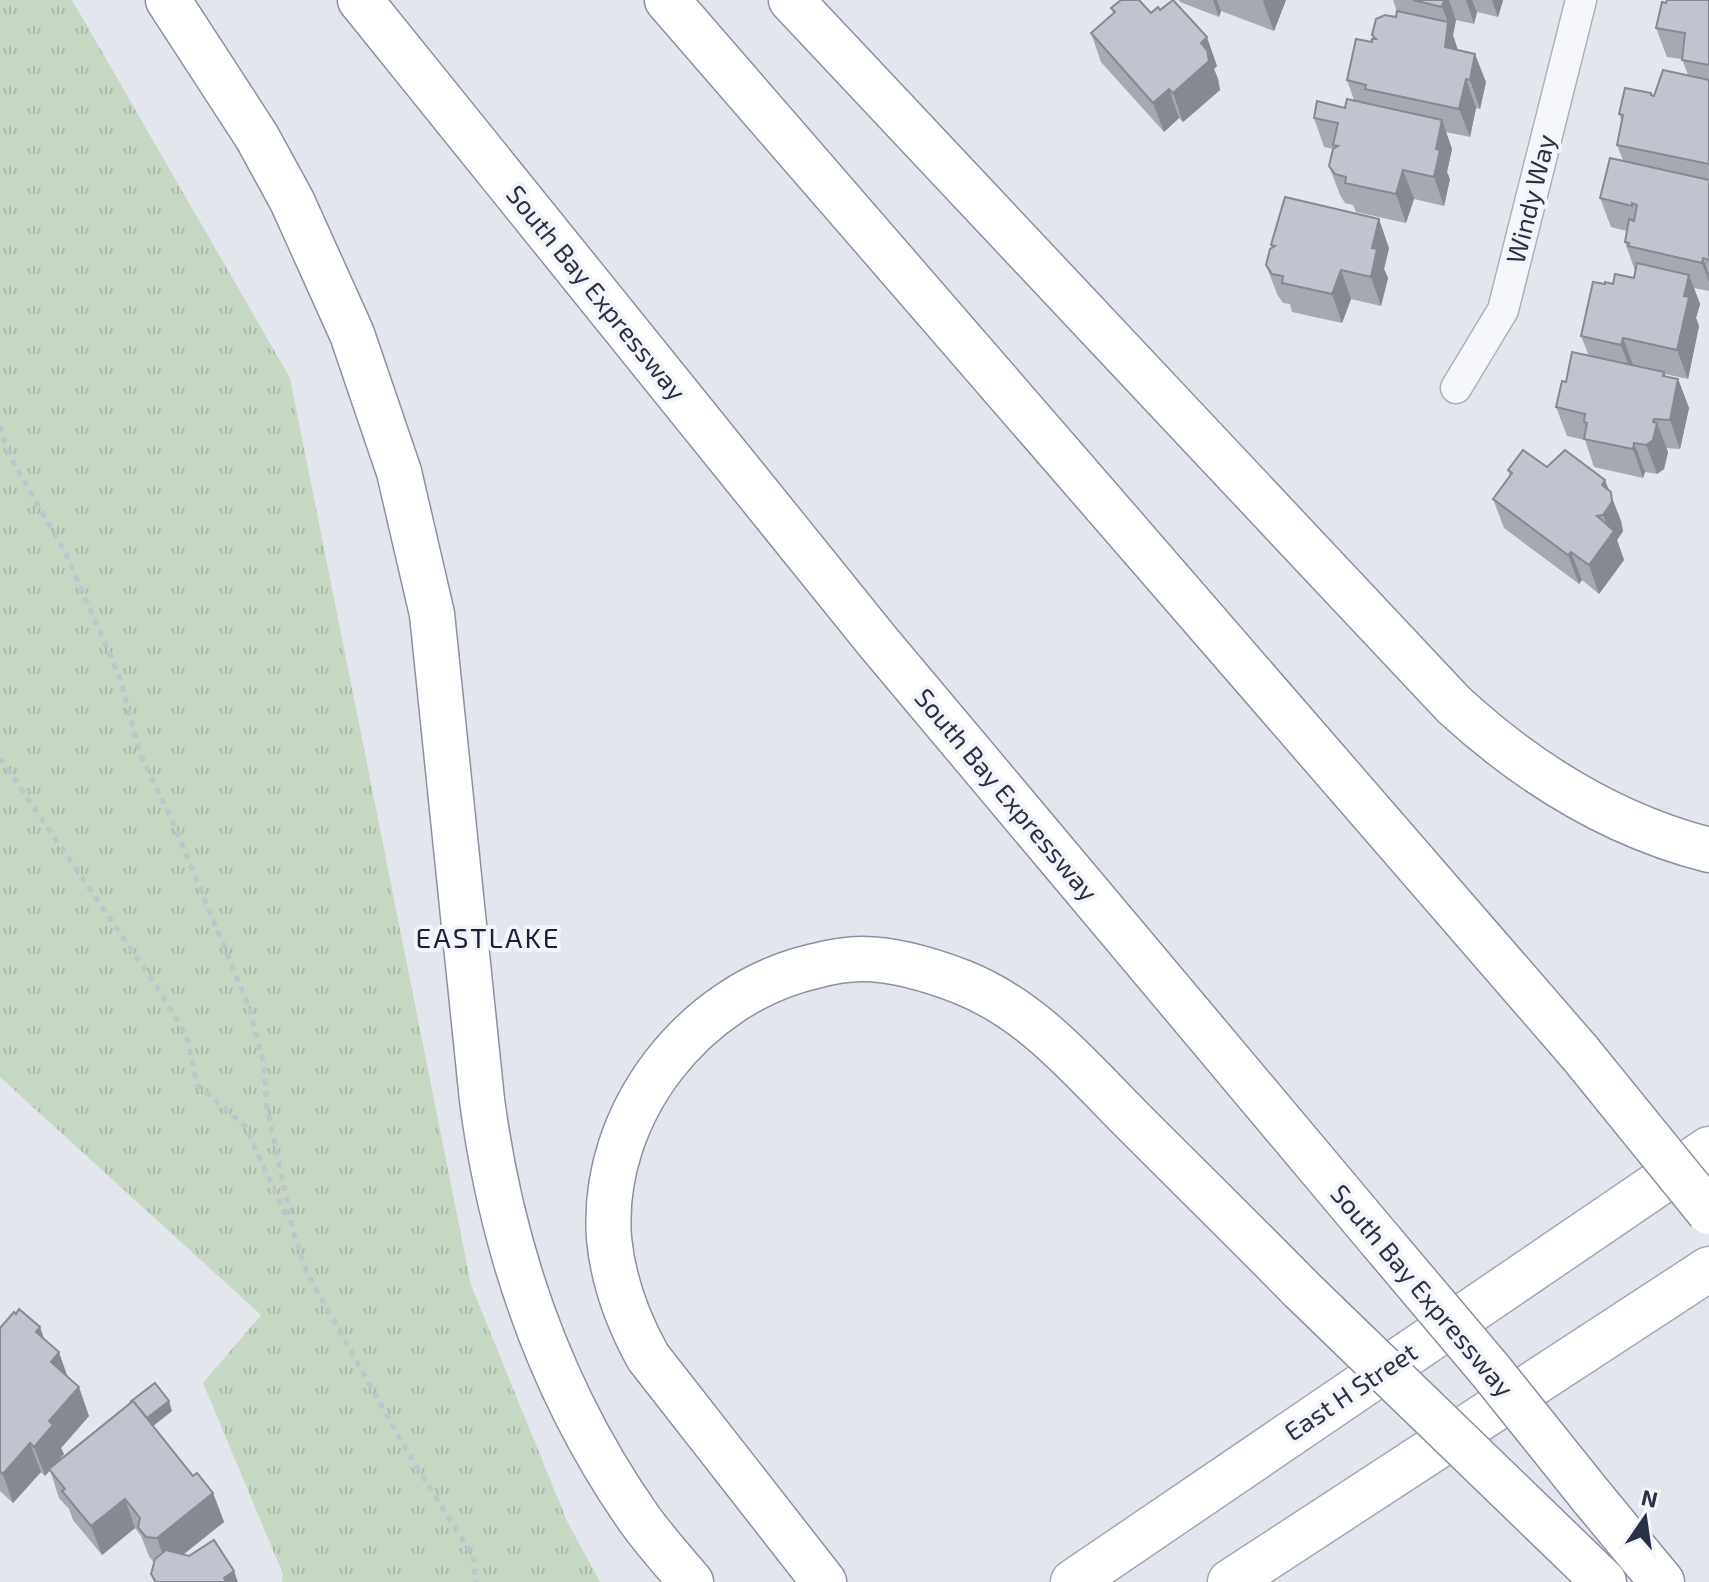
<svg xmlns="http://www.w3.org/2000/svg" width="1709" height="1582" viewBox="0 0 1709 1582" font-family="'Exo 2',sans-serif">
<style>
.grass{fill:url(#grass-tufts)}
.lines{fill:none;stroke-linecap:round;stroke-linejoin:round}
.minor-casing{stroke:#abb0ba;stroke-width:33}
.primary-casing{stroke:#a2a8b9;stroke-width:47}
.motorway-casing{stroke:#8991a4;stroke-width:47}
.path{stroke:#c1c4cb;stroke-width:5;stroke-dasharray:6 6;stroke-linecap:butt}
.minor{stroke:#f6f7fa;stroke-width:30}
.primary{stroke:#fff;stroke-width:44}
.motorway{stroke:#fff;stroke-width:44}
.motorway-bridge-casing{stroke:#8991a4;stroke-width:47;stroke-linecap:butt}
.motorway-bridge{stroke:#fff;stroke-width:44}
.wall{fill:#a5a9b2}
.shaded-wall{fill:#868991}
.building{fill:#c0c4cf;stroke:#868991;stroke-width:2}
.labels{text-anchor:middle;stroke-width:8;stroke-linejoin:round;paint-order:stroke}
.street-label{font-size:26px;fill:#293146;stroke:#f3f5f9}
.neighbourhood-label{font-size:28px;letter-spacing:2px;fill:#1b2237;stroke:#f3f5f9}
</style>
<defs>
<pattern id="grass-tufts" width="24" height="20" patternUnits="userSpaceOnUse" patternTransform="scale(2)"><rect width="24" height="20" fill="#c6d7c4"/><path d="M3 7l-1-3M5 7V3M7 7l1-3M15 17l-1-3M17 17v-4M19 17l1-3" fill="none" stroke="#aab9aa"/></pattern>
</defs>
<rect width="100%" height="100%" fill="#e3e6ec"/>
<path class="grass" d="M0,0H72L290,378L471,1285L567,1521L600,1582H282L283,1574L203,1383L261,1315L0,1077Z"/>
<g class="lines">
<defs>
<path id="minor" d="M1456,388L1503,310L1581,0"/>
<g id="primary">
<path d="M1073,1582L1709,1149"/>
<path d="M1230,1582L1709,1269"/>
</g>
<g id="motorway">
<path d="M168,0L257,137L292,201L352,334L399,472L432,614L482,1100C502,1251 552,1395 640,1520C656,1542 674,1562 691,1582"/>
<path d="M360,0L878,642L1381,1241"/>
<path d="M667,0L1580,1053"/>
<path d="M791,0L1454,705C1528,773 1611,825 1709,850"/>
<path d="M1591,1496L1662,1582"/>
<path d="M1545,1525L1604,1582"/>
<path d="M824,1582L648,1357C627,1319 613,1281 609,1238C600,1113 695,993 815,966C830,962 847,959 862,959C896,959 931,970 962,982C1033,1010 1082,1070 1134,1122C1190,1178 1246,1233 1301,1289"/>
</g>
</defs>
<use href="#minor" class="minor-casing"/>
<use href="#primary" class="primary-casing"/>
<use href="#motorway" class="motorway-casing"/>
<g class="path">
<path d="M0,426L8,453L66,554L120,678L140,754L171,818L249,1007L264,1065L267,1108L294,1234L307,1273L408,1453L473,1556L476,1582"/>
<path d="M0,758L161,993L187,1037L197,1085L245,1126L289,1222"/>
</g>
<use href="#minor" class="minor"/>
<use href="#primary" class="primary"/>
<use href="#motorway" class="motorway"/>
<defs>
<g id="motorway-bridge">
<path d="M1580,1053L1709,1212"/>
<path d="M1381,1241L1490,1370L1591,1496"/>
<path d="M1301,1289L1545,1525"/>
</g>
</defs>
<use href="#motorway-bridge" class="motorway-bridge-casing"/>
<use href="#motorway-bridge" class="motorway-bridge"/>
</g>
<g class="wall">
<path d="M1179,0H1286L1274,31L1221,11L1219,17L1180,2Z"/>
<path d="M1393,0H1503L1498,17L1477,12L1474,24L1456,20L1453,35L1458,50L1486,82L1480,109L1476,108L1470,137L1446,132L1452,149L1447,172L1450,179L1444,206L1414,199L1406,223L1356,212L1353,205L1345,203L1340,195L1329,166L1333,149L1324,147L1314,118L1345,108L1354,100L1347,80L1374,39L1372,35L1396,17L1397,12Z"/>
<path d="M1709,0V291L1694,288L1700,304L1696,318L1699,326L1688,379L1665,374L1666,377L1678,379L1689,408L1680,449L1666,448L1668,452L1664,469L1657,474L1645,472L1643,478L1594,467L1585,440L1567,436L1556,407L1566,382L1589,356L1581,336L1605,284H1613L1634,278L1635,271L1625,242L1627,231L1611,227L1600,198L1623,160L1617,145L1622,121L1619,114L1651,93L1652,96H1654L1688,75L1682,59L1667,57L1656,28L1666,3Z"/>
<path d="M1111,8L1151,13L1217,66L1214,69L1218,79L1220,90L1183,122L1179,118L1164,132L1101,62L1091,33L1113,13Z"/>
<path d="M1271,245L1389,248L1384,269L1388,278L1381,306L1351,299L1342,323L1292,312L1290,304L1283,303L1277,294L1266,265L1272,248Z"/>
<path d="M1547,467L1609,491L1621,521L1623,531L1617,540L1624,560L1599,594L1582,580L1579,584L1504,528L1493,499L1510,476L1508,470Z"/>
<path d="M40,1327L44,1340L68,1377L89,1416L61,1448L64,1454L56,1463L172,1411L153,1426L193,1476L213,1493L224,1522L183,1555L238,1582H154L151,1574L154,1563L149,1556L141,1536L135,1528L102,1555L73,1520L69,1509L59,1498L50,1470L45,1476L41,1472L13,1503L0,1491V1328Z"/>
</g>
<g class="shaded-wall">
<path d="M1213,0H1217L1221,11L1219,17Z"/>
<path d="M1264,0H1286L1274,31L1263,2Z"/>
<path d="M1444,0H1449L1456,20L1453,35L1458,51L1445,47L1448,22L1442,7Z"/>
<path d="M1466,0H1472L1477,12L1474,24Z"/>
<path d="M1492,0H1503L1498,17Z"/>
<path d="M1207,37L1217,66L1214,69L1218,79L1220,90L1183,122L1173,93L1201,43Z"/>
<path d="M1475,54L1486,82L1480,109L1470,80Z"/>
<path d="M1466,79L1476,108L1470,137L1459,109Z"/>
<path d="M1169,89L1179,118L1164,132L1153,103Z"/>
<path d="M1442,120L1452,149L1447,172L1450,179L1444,206L1434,177L1436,149Z"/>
<path d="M1403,170L1414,199L1406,223L1396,194Z"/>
<path d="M1379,219L1389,248L1384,269L1388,278L1381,306L1371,277L1372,248Z"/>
<path d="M1703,258L1709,275V282L1702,263Z"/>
<path d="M1341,270L1351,299L1342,323L1332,294Z"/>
<path d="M1689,275L1700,304L1696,318L1699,326L1688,379L1677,350L1684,296Z"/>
<path d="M1623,338L1634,367L1632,374L1621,345Z"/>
<path d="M1664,372L1674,399L1678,379L1689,408L1680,449L1670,420L1663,376Z"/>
<path d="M1654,419L1657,426V423L1668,452L1664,469L1657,474L1646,445Z"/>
<path d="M1634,443L1645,472L1643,478L1633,449Z"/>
<path d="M1605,480L1621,521L1623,531L1617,540L1624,560L1599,594L1589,565L1611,536L1603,515L1602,485Z"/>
<path d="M1571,552L1582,580L1579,584L1568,555Z"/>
<path d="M40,1327L50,1356L36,1332Z"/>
<path d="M59,1352L69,1381L51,1362Z"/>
<path d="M79,1387L89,1416L61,1448L64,1454L45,1476L34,1447L49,1421Z"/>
<path d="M169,1401L172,1411L148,1430L145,1420Z"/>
<path d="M30,1443L41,1472L13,1503L3,1474Z"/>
<path d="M213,1493L224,1522L167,1567L157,1538Z"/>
<path d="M125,1499L135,1528L102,1555L91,1526Z"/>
<path d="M234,1571L238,1582H225L224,1578Z"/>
</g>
<g class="building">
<path d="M1121,0H1139L1151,13L1158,7L1160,10L1173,0L1207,37L1201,43L1207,50L1209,61L1173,93L1169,89L1153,103L1091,33L1115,12L1111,8Z"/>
<path d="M1413,0H1444L1442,7Z"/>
<path d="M1667,0H1709V65L1682,60L1685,33L1656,28L1662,2L1666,3Z"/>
<path d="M1397,11L1448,22L1445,47L1475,54L1470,80L1466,79L1459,109L1365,89L1366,85L1347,80L1356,39L1372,42V39H1376L1372,35L1376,19L1385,15L1396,17Z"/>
<path d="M1663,70L1709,80V164L1617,145L1623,115L1619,114L1625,88L1651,93V95L1654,96Z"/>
<path d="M1347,99L1442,120L1436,149L1440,150L1434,177L1403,170L1396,194L1345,183L1346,177L1335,174L1329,166L1333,149L1338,146L1333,145L1338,123L1314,118L1317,101L1345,108Z"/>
<path d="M1610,158L1709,180V260L1703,258L1702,263L1628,246L1629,243L1625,242L1629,219L1634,221L1637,205L1632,203V206L1600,198Z"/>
<path d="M1285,197L1379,219L1372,248L1377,249L1371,277L1341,270L1332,294L1282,283L1283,276L1272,274L1266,265L1270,249L1275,246L1271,245Z"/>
<path d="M1637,263L1689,275L1684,296L1689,297L1677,350L1623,338L1621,345L1581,336L1593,282L1605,284V282L1613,284L1615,274L1634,278Z"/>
<path d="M1572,352L1664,372L1663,376L1678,379L1670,420L1654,419L1653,422L1657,423L1653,440L1646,445L1634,443L1633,449L1584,439L1587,423L1584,422L1585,414L1556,407L1562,381L1566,382Z"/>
<path d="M1523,450L1547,467L1565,450L1605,480L1602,485L1611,492L1612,502L1603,515L1597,516L1614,531L1589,565L1571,552L1568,555L1493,499L1512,473L1508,470Z"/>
<path d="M19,1309L40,1327L36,1332L59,1352L51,1362L79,1387L49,1421L53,1425L34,1447L30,1443L3,1474L0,1471V1328L14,1312L16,1314Z"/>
<path d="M155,1383L169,1401L147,1418L133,1401L130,1402Z"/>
<path d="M133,1401L193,1476L197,1473L213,1493L157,1538L146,1537L138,1527L140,1518L125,1499L91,1526L62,1491L65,1489L49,1469Z"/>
<path d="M214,1540L234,1571L224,1578L226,1582H156L151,1574L155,1559L166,1550L189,1556Z"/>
</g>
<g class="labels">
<g class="street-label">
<text transform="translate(1531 199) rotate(-76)" y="9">Windy Way</text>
<text transform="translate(596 293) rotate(51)" y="9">South Bay Expressway</text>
<text transform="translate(1006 795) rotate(50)" y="9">South Bay Expressway</text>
<text transform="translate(1422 1291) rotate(50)" y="9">South Bay Expressway</text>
<text transform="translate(1351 1392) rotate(-34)" y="9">East H Street</text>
</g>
<g class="neighbourhood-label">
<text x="488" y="948">EASTLAKE</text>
</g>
</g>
<g transform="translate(1645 1518) rotate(13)" stroke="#f3f5f9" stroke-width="6" paint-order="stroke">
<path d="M0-6L14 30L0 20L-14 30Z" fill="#293146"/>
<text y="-12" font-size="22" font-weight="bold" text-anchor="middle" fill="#293146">N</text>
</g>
</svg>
